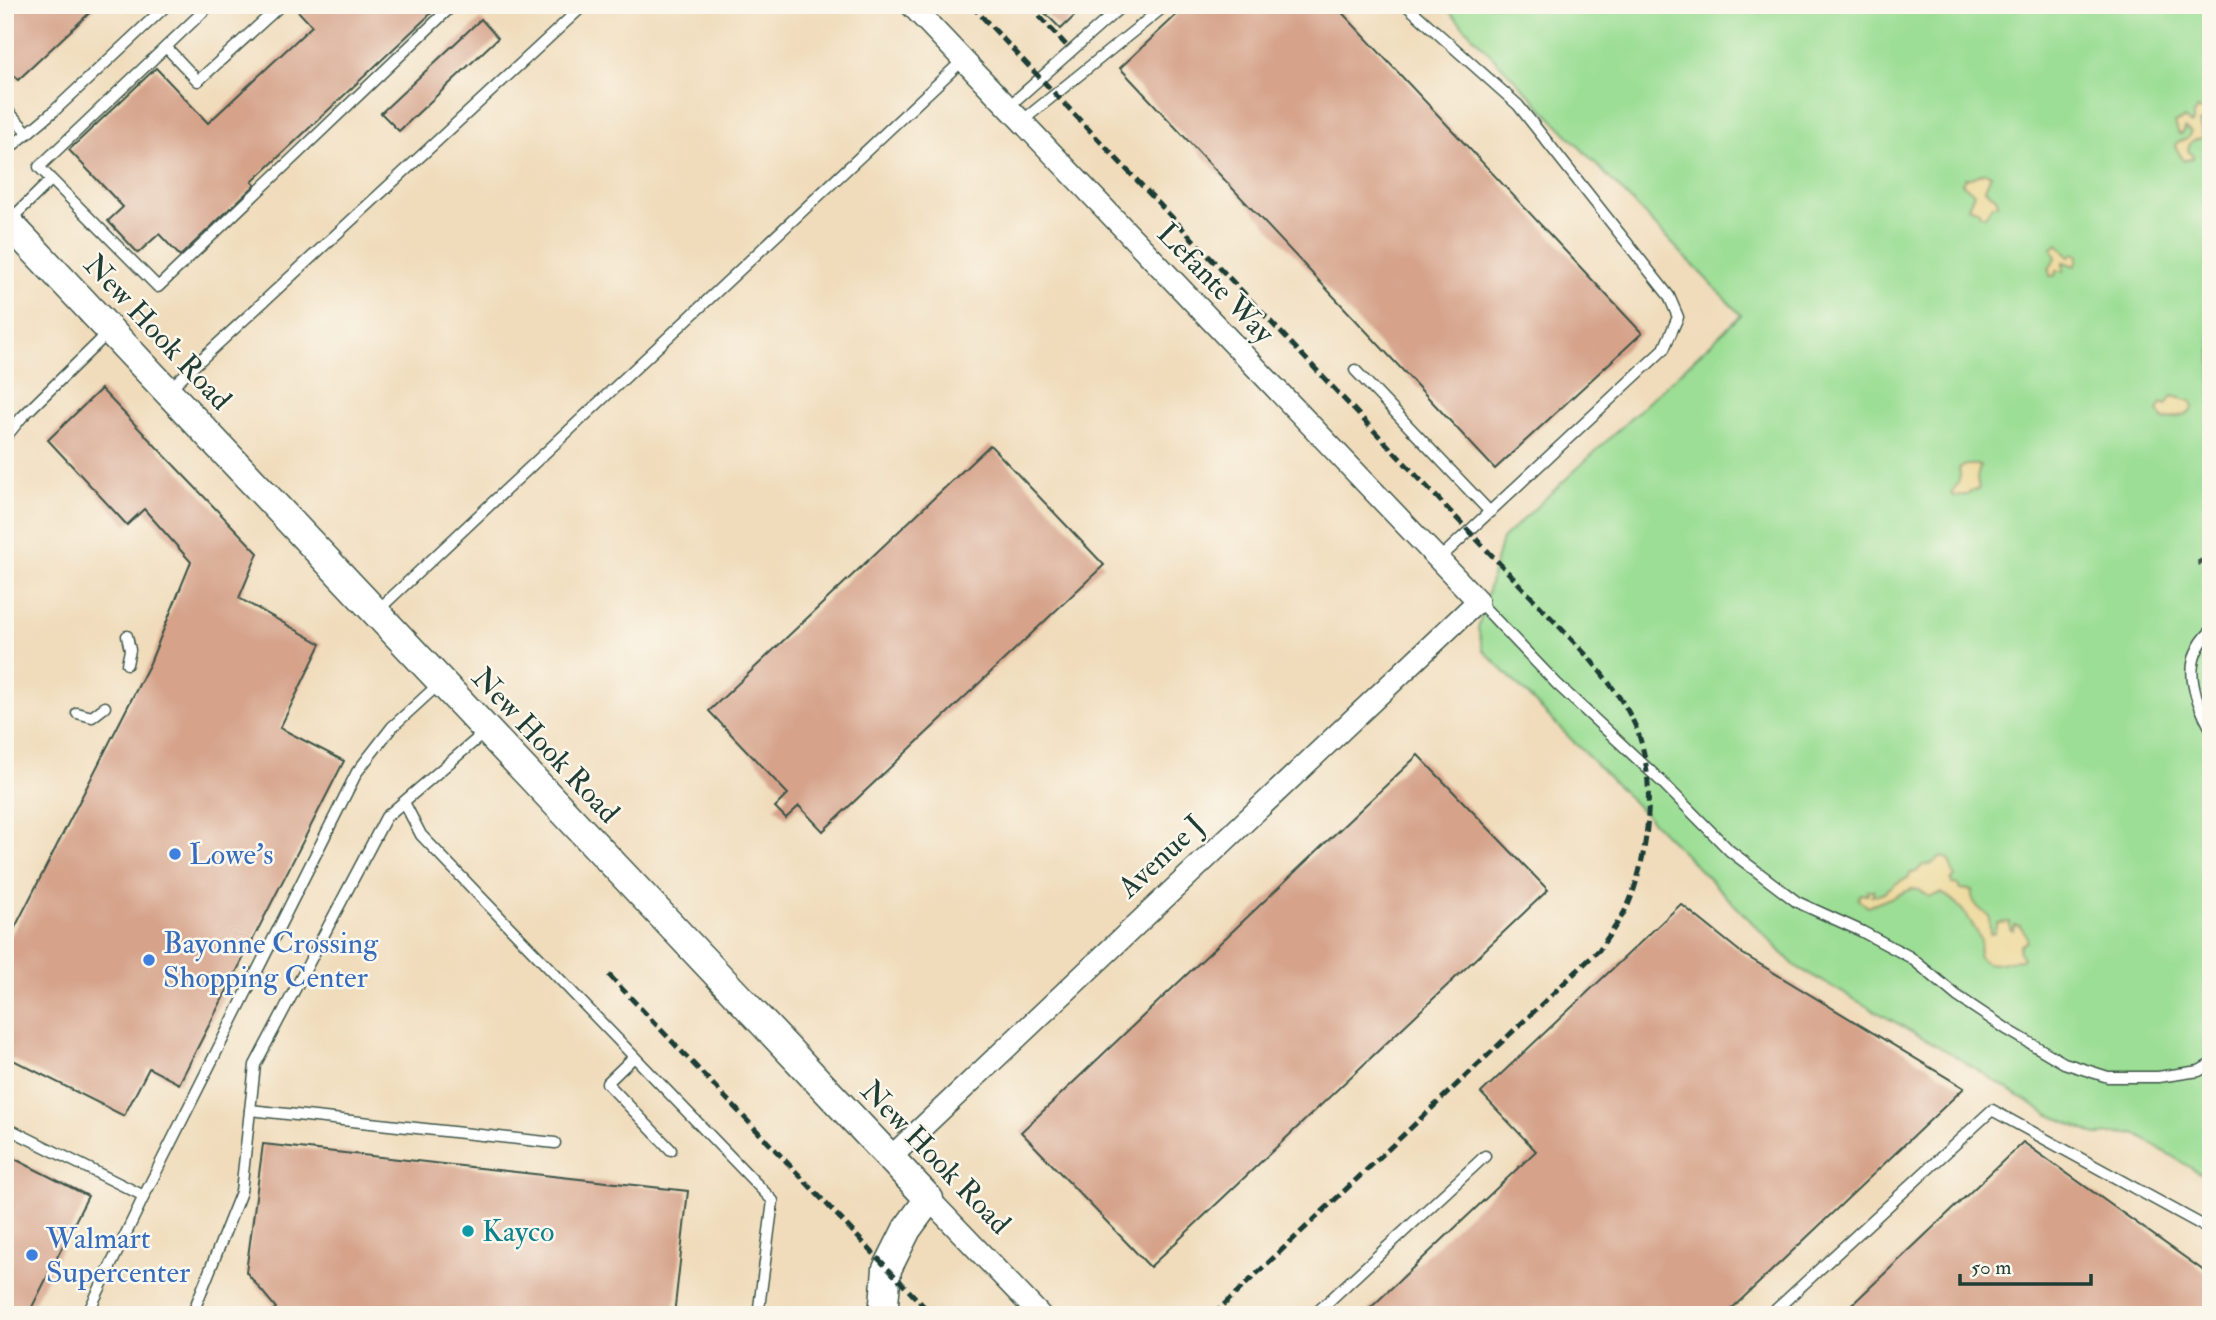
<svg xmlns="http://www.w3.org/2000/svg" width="2216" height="1320" viewBox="0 0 2216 1320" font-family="'IM FELL Double Pica',serif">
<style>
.green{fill:#9cde95;stroke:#5e8e64;stroke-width:2}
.sand{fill:#eeda9e;stroke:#868c69;stroke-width:2}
.building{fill:#d6a38a}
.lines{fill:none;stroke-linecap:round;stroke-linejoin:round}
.lane-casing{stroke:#3e5548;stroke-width:13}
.street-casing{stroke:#3e5548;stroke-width:24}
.secondary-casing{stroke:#3e5548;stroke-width:31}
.path{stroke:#3e5548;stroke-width:3.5;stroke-dasharray:5 5;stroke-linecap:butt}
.lane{stroke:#fff;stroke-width:10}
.street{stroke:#fff;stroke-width:21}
.secondary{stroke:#fff;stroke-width:28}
.rail{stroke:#1f3d34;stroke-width:5;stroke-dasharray:10 5;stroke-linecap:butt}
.shop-dot{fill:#3f7fe0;stroke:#fbf7ec;stroke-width:2.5}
.culture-dot{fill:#0f9aa8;stroke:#fbf7ec;stroke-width:2.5}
.labels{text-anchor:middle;stroke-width:5;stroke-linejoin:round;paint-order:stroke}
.street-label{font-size:30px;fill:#1f3d34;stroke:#fbf7ec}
.shop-label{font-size:30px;fill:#366cbe;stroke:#fbf7ec;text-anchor:start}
.culture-label{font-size:30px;fill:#0d838f;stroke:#fbf7ec;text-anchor:start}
</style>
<rect width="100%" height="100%" fill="#fbf7ec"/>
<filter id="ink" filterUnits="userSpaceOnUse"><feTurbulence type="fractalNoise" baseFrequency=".0143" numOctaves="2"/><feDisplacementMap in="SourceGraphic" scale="14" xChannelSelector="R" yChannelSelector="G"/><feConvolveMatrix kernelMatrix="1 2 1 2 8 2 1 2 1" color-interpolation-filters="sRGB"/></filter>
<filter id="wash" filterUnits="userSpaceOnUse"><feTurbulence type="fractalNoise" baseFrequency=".00686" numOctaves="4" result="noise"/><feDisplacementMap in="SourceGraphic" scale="28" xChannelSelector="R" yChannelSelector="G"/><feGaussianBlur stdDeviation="1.57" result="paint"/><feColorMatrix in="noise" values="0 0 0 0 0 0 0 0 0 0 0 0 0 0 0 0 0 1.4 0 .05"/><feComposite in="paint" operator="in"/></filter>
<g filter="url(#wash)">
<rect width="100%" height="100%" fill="#f0dcbb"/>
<path class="green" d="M1443,5H2211V1180L2134,1133L2096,1135L2048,1114L1952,1054L1795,966L1483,650L1478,628L1502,539L1741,315Z"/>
<g class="sand">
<path d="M2197,109L2208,113V119L2199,123L2202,128L2203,138C2194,139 2189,142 2188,151L2193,155V158L2184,161L2175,146L2177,142L2187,139L2191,132L2185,128L2182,134H2179L2175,123L2184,119L2191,124L2193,123V115Z"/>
<path d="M1985,172L1991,175L1985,189C1990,197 1998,193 1998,205H1992L1985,216L1981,215L1978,210L1968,207L1974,193L1962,183L1965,178H1972Z"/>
<path d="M2058,244L2069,257L2074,253L2078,255L2077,263L2075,266L2063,262V271H2056L2055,276H2050L2049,269L2056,258L2052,248Z"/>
<path d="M2172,396L2191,401L2193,408L2188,414L2164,420L2158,411L2162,403L2166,405Z"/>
<path d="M1967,465H1980L1977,479L1979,489L1970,491L1967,495L1953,496L1951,494C1957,485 1962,479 1959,468Z"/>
<path d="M1942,857L1948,859L1955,877L1951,880L1952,884L1959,885V889L1972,890C1970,902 1980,910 1989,916L1990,934L1994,933L1997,923L2010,922V929L2013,931L2015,925L2020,926C2024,931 2028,935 2027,941L2020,946L2019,952L2023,958L2021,960C2004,960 1988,971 1978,955L1981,940C1972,922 1959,901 1941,893L1930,897L1919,890L1912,889L1868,907L1858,899L1860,894H1868L1867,890H1874L1872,896C1887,895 1893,881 1908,878L1910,873L1916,872L1923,865L1931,864Z"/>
</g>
<g id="blocks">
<g class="building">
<path d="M5,5H98L18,80L5,67Z"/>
<path d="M302,5H440L252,182L255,185L180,256L159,234L138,253L108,221L123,207L69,150L156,68L208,123L312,26L297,10Z"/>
<path d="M1037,5H1086L1061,29Z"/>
<path d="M1187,5H1335L1642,333L1495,469L1120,68Z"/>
<path d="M481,19L498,38L399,131L381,113Z"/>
<path d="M5,316L12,324L5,331Z"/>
<path d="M101,389L258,553L239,598L321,644L280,728L344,761L179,1084L149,1068L124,1116L5,1056V947L150,663L191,562L144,509L127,525L48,440Z"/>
<path d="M990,445L1104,565L823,831L799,806L786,818L775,807L788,794L709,711Z"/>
<path d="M1418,755L1548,890L1150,1267L1021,1132Z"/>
<path d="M1681,904L1743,954L1964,1088L1725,1315H1363L1536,1151L1481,1093Z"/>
<path d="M2023,1142L2211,1276V1315H1841Z"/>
<path d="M263,1144L688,1191L674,1315H268L276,1308L246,1272Z"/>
<path d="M5,1154L88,1196L28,1315H5Z"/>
</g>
</g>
</g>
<g filter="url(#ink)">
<use href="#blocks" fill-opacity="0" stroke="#3e5548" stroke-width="2"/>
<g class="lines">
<defs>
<g id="lane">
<path d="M210,5L39,167L158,287L453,5"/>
<path d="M505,5L509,9L514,5"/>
<path d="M1406,5L1518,105L1669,296L1678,317L1664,349L1438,560"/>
<path d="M166,47L198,81L281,5"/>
<path d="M1008,107L1123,5"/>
<path d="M5,108L28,133"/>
<path d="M1022,121L1166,5"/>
<path d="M5,152L54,111L167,5"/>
<path d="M8,222L51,180"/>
<path d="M1355,370L1490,512"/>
<path d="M167,391L584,5"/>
<path d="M5,438L22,417L109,332"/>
<path d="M1478,601L1557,684L1662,782L1730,851L1797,902L1861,931L1910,957L1957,996L2008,1030L2064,1063L2108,1077H2158L2199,1071L2211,1064"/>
<path d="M376,612L963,60"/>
<path d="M2211,631C2180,661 2193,696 2211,729"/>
<path d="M127,636L130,650L127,664"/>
<path d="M77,713L92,717L105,707"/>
<path d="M404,802L421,835L773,1201L758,1315"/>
<path d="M634,1057L607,1083L671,1150"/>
<path d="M250,1110L555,1143"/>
<path d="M5,1127L144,1196"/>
<path d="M87,1315L144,1196L357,772L392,727L439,684"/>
<path d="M192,1315L241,1192L255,1065L386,817L485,732"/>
<path d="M1314,1315L1485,1156"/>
<path d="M1770,1315L1992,1110L2211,1230"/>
</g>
<g id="street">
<path d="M890,1158L1478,601L911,5"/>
<path d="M929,1199L1040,1315"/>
</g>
<path id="secondary" d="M5,219L929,1199L907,1229L887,1269L883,1315"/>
</defs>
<use href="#lane" class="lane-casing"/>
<use href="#street" class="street-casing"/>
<use href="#secondary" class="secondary-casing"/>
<g class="path">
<path d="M2199,560V564L2203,567L2211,566"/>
<path d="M2199,560L2205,563L2211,562"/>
</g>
<use href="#lane" class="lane"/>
<use href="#street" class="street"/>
<use href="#secondary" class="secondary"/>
<g class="rail">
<path d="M971,5L1590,659C1606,679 1622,698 1633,721C1658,772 1650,853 1628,905C1620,921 1609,935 1599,950L1213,1315"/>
<path d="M1029,5L1066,45"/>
<path d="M609,975L932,1315"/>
</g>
</g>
</g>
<g class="shop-dot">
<circle cx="175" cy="854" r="7"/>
<circle cx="149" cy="960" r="7"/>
<circle cx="32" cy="1255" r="7"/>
</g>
<circle class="culture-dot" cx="468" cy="1231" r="7"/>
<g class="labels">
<g class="street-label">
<text transform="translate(1216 283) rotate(46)" y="10">Lefante Way</text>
<text transform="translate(158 332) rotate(47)" y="10">New Hook Road</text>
<text transform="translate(546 745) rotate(47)" y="10">New Hook Road</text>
<text transform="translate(1161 856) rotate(-43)" y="10">Avenue J</text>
<text transform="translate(936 1157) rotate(46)" y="10">New Hook Road</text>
</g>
<g class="shop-label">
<text x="189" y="864">Lowe's</text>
<text x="163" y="953">Bayonne Crossing<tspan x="163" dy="34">Shopping Center</tspan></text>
<text x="46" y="1248">Walmart<tspan x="46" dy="34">Supercenter</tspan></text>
</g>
<g class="culture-label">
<text x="482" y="1241">Kayco</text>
</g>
</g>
<rect width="2216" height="1320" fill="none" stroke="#fbf7ec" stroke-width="28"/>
<path d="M1960 1274v10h131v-10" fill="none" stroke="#1f3d34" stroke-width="3.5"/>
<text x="1971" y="1274" font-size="21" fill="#1f3d34" stroke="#fbf7ec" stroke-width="5" paint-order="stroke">50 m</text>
</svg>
